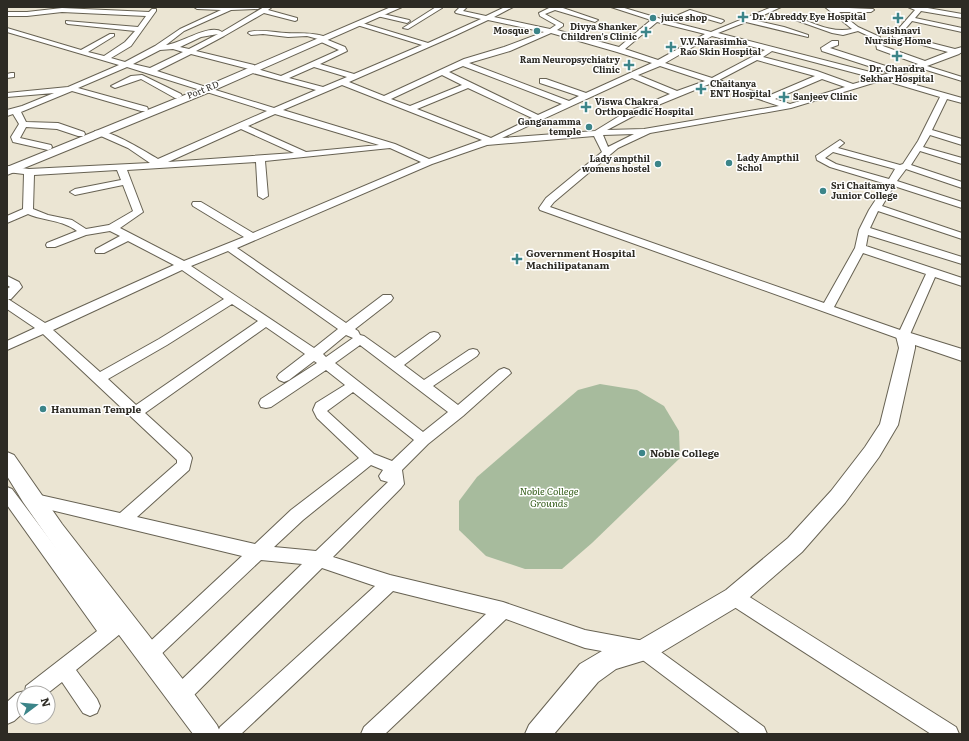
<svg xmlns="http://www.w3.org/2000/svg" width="969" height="741" viewBox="0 0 969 741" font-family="Literata,serif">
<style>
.green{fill:#a7bb9d}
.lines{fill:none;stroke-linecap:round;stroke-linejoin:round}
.minor-casing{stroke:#676253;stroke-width:2}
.major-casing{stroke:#676253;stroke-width:2}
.minor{fill:#fff;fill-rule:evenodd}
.major{fill:#fff;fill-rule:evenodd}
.poi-dot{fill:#3c8589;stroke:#fff;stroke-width:1.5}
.labels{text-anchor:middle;stroke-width:3;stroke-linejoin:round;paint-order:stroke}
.far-poi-label{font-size:9px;font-weight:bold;fill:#2d2b24;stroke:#fff;text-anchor:start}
.far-street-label{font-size:9px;fill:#2d2b24;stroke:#fff}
.poi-label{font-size:10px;font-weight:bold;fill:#2d2b24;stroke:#fff;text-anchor:start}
.park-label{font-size:10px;font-style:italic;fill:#365f1c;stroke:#fff}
</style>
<rect width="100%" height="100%" fill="#ebe5d3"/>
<path class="green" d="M600,384L637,390L664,406L679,431L680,458L592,543L562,569H525L486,556L459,530V501L477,477L578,390Z"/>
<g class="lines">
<defs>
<g id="minor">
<path d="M194,7H261L258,9L231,10L184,31L166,45C180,44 210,23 222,32L264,7H272L268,10L297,18V20L295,21L264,13L224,36L196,51L254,65V68L281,76L339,50L319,41L318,39L307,36L288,37L263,34L251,35L248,33L249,32C261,29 273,32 286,33C300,34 308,32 323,36V38L345,47L347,51L320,64L354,74L422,45L357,25V23L359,22L428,43L481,19L456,13L455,12L460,7H467L463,11L486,16L505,7H513L494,17L550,29L556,25L540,16L539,13L551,7H560L598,20L595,22L555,10L545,14L563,24V26L557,30L619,47L651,20L611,7H621L668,21L669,19L690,10L723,20L724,21L721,23L690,14L672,22L711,32L772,7H781L753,20L784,27L808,35V37L746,22L718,33L882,75L890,73L822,51L821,48L832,41H838V45L830,48L898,70L918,64L877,49L875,39L858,31L843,35L832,33L787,17L790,15C810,21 831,34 852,29L825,7L873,9L874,10L871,12H839L858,27L880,37L883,46L925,61L948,52L893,37V35L915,10L908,7H922L962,14V18L921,11L915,18L962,28V32L912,21L900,35L955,49L962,47V52L959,54L927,66L962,77V81L920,68L891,78L962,98V103L947,99L932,130L962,139V145L930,135L923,147L962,158V164L920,151L911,165L962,182V188L906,169L897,181L962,202V208L894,186L882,206L962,233V239L878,211L870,228L962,257V264L868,235L866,246L962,278V286L935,277L908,339L904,340L900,339L540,210L539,208L546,198L602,152L594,136L487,145L432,164L237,248L346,323L383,295H391L393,298L391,301L355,329L358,331L360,335L364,336L395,358L430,333L434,332L438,333L440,336L438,339L404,365L424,380L469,350L473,349L477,350L479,353L477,356L433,386L458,405L499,370L504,368L509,370L511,373L463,416L428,444L402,470L404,484L401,488L333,557L390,575L503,602L585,630L644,641L650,644L764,727L767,734H741L640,658L585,648L506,619L385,734H361L364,727L486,614L393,591L241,734H217L220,727L375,586L322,568L187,702L180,704L173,702L171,695L173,688L302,564L261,560L155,660L149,663L143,660L140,654L143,648L242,556L26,504L23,499L26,494L31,493L120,513L177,463V460L43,334L7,350V341L35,328L7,309V289L10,287L7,285V276L19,282L22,287L11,299H8L45,323L174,265L128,241L104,253H96L95,251L96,249L120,236L110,231L86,235L55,247H47L46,245L47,243L77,231C63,220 44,221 28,214L7,223V216L23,209L24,174L7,172V166L29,169L150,163L128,148L94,133L95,131C108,128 146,152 158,159L267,111L127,67L78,88L147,107L148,109L147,111H141L72,91L21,112L26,122L58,123L84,132L85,134L84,136H78L57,129L26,127L20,138L51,145L52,147L51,149L48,150L13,142L11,137L19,124L13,114L7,116V110L22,106L54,93L7,97V93L68,87L119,65L7,32V28L81,50L110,34H114V36L88,52L104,56L125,42L135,31L68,24L66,23V21L138,27L146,16L62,12L27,16H7V12H27L62,8L149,12L152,9H156V11L131,46L111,58L125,62L155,46L180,29L221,10L197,9ZM488,20L544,32L504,47L464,59L384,96L349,82L454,36ZM657,22L705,34L658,60L625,49ZM551,33L617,52L652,63L586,93L546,79H540V83L579,96L569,101L469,63L510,51ZM218,34L189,49L180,47L201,37ZM712,36L765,50L712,78L665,63ZM173,49L183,52L150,68L133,64L160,50ZM772,51L874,78L853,84L817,71L763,57ZM191,54L249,69V72L316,90L274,108L209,88L157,71ZM757,60L811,75L815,76L768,96L719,80ZM463,66L562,104L538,115L449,72ZM660,66L705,81L677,91L638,75ZM314,67L347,77L323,87L289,78ZM442,75L462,85L410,106L391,99ZM632,78L670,94L621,115L595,131L502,138ZM822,79L845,87L790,104L775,99ZM883,80L940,97L918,141L903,164L900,165L838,148L844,143L840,140L816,156L817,160L830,167L886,184L869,210L859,230L855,248L824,303L550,207L554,202L618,148L650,133L791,108ZM712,83L779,106L644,129L607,130L641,112ZM342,85L482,140L429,159L395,144L283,110ZM468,88L532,118L491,138L417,109ZM275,114L379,145L306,152L248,126ZM241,129L294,153L168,162ZM634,134L608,147L603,135ZM390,148L421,162L253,233L201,202H193L192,204L193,206L244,237L184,261L120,228L143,212L127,170L256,162L258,196L263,199L268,196L265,161ZM833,152L895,169L889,179L836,164L825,158ZM117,170L121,180L75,189L70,192L75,195L123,185L133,211L109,225L86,229L72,220L48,215L33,209L34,175ZM228,251L338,329L314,348L191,266ZM863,253L926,274L900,330L834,307ZM182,270L224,299L159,339L100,372L53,330ZM232,304L258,321L136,405L108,379L167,345ZM266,327L305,354L279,374L277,377L279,380L284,382L289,380L314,361L317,363L261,399L259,403L261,407L266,408L271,407L326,370L345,385L316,403L313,410L317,418L359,458L291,510L255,544L137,517L189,470L192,458L190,454L145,413ZM346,335L353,338L326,357L323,354ZM360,345L448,412L423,432L335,363ZM353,392L414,440L392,461L374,454L327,411ZM371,465L383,470L379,476L381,480L388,482L316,551L274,547L303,520Z"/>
<path d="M436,7L442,8L408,29L403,28Z"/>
<path d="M379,13L409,20L410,21L407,23L377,16L376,15Z"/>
<path d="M11,73H14V77L7,78V74Z"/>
<path d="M142,75L181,94L182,96L178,98H175L141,79L115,88L111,86L131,76Z"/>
<path d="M7,487L12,489L111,621L114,620L120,622L123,628L120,634L76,670L97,699L100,706L97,713L90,716L83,713L62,682L48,693H24V712L14,721L7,724V702L17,693L25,691L26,686L97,631L7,505Z"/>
<path d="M734,589L740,591L956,727L959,734H931L728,603L725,597L728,591Z"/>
</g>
<g id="major">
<path d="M391,7H402L210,92L7,175V167L202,88Z"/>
<path d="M904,331L962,349V361L915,345V348L898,425L895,430L879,457L845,503L802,552L742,604L652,658L616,669L598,682L554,734H525L529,725L580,664L602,651L640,640L726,590L788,538L831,491L865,447L880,424L899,348L896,336L898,332Z"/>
<path d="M7,452L14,455L62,524L192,691L217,725L221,734H193L72,572L23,502L7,476Z"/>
</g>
</defs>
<use href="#minor" class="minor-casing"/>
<use href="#major" class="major-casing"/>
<use href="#minor" class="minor"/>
<use href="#major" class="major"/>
</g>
<g class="poi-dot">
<path d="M741 11h4v4h4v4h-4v4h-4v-4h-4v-4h4z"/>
<circle cx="653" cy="18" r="4"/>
<path d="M896 12h4v4h4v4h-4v4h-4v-4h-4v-4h4z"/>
<circle cx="537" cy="31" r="4"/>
<path d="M644 26h4v4h4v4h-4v4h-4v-4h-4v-4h4z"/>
<path d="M669 41h4v4h4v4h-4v4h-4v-4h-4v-4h4z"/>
<path d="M895 50h4v4h4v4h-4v4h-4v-4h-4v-4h4z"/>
<path d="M627 59h4v4h4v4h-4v4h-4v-4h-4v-4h4z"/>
<path d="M699 83h4v4h4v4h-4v4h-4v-4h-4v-4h4z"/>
<path d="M782 91h4v4h4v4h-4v4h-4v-4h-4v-4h4z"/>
<path d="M584 101h4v4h4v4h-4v4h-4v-4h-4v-4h4z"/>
<circle cx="589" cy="127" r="4"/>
<circle cx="729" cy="163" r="4"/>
<circle cx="658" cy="164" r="4"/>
<circle cx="823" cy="191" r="4"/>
<path d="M515 253h4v4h4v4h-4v4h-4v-4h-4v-4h4z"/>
<circle cx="43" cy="409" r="4"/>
<circle cx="642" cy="453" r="4"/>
</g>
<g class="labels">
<g class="far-poi-label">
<text x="752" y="20">Dr. Abreddy Eye Hospital</text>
<text x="661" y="21">juice shop</text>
<text x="637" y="30" text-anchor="end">Divya Shanker<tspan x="637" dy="10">Children's Clinic</tspan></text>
<text x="529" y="34" text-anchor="end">Mosque</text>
<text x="898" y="34" text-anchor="middle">Vaishnavi<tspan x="898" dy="10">Nursing Home</tspan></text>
<text x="680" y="45">V.V.Narasimha<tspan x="680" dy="10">Rao Skin Hospital</tspan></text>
<text x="620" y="63" text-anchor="end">Ram Neuropsychiatry<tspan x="620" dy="10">Clinic</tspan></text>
<text x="897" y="72" text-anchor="middle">Dr. Chandra<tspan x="897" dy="10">Sekhar Hospital</tspan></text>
<text x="710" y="87">Chaitanya<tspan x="710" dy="10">ENT Hospital</tspan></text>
<text x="793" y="100">Sanjeev Clinic</text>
<text x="595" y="105">Viswa Chakra<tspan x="595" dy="10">Orthopaedic Hospital</tspan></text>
<text x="581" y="125" text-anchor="end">Ganganamma<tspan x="581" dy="10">temple</tspan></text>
<text x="737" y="161">Lady Ampthil<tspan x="737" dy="10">Schol</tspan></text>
<text x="650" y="162" text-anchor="end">Lady ampthil<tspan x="650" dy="10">womens hostel</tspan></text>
<text x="831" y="189">Sri Chaitamya<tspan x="831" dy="10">Junior College</tspan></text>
</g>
<g class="far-street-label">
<text transform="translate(203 90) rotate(-22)" y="3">Port RD</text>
</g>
<g class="poi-label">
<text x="526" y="257">Government Hospital<tspan x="526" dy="12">Machilipatanam</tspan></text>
<text x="51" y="413">Hanuman Temple</text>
<text x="650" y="457">Noble College</text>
</g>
<g class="park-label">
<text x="549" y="495">Noble College<tspan x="549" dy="12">Grounds</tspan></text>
</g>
</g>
<rect width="969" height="741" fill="none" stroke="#2d2b24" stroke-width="16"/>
<g transform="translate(36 705) rotate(74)"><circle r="19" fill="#ffffff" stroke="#abaaa7"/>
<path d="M0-3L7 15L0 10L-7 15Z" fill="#3c8589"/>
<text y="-6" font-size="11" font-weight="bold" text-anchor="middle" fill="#2d2b24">N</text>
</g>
</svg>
